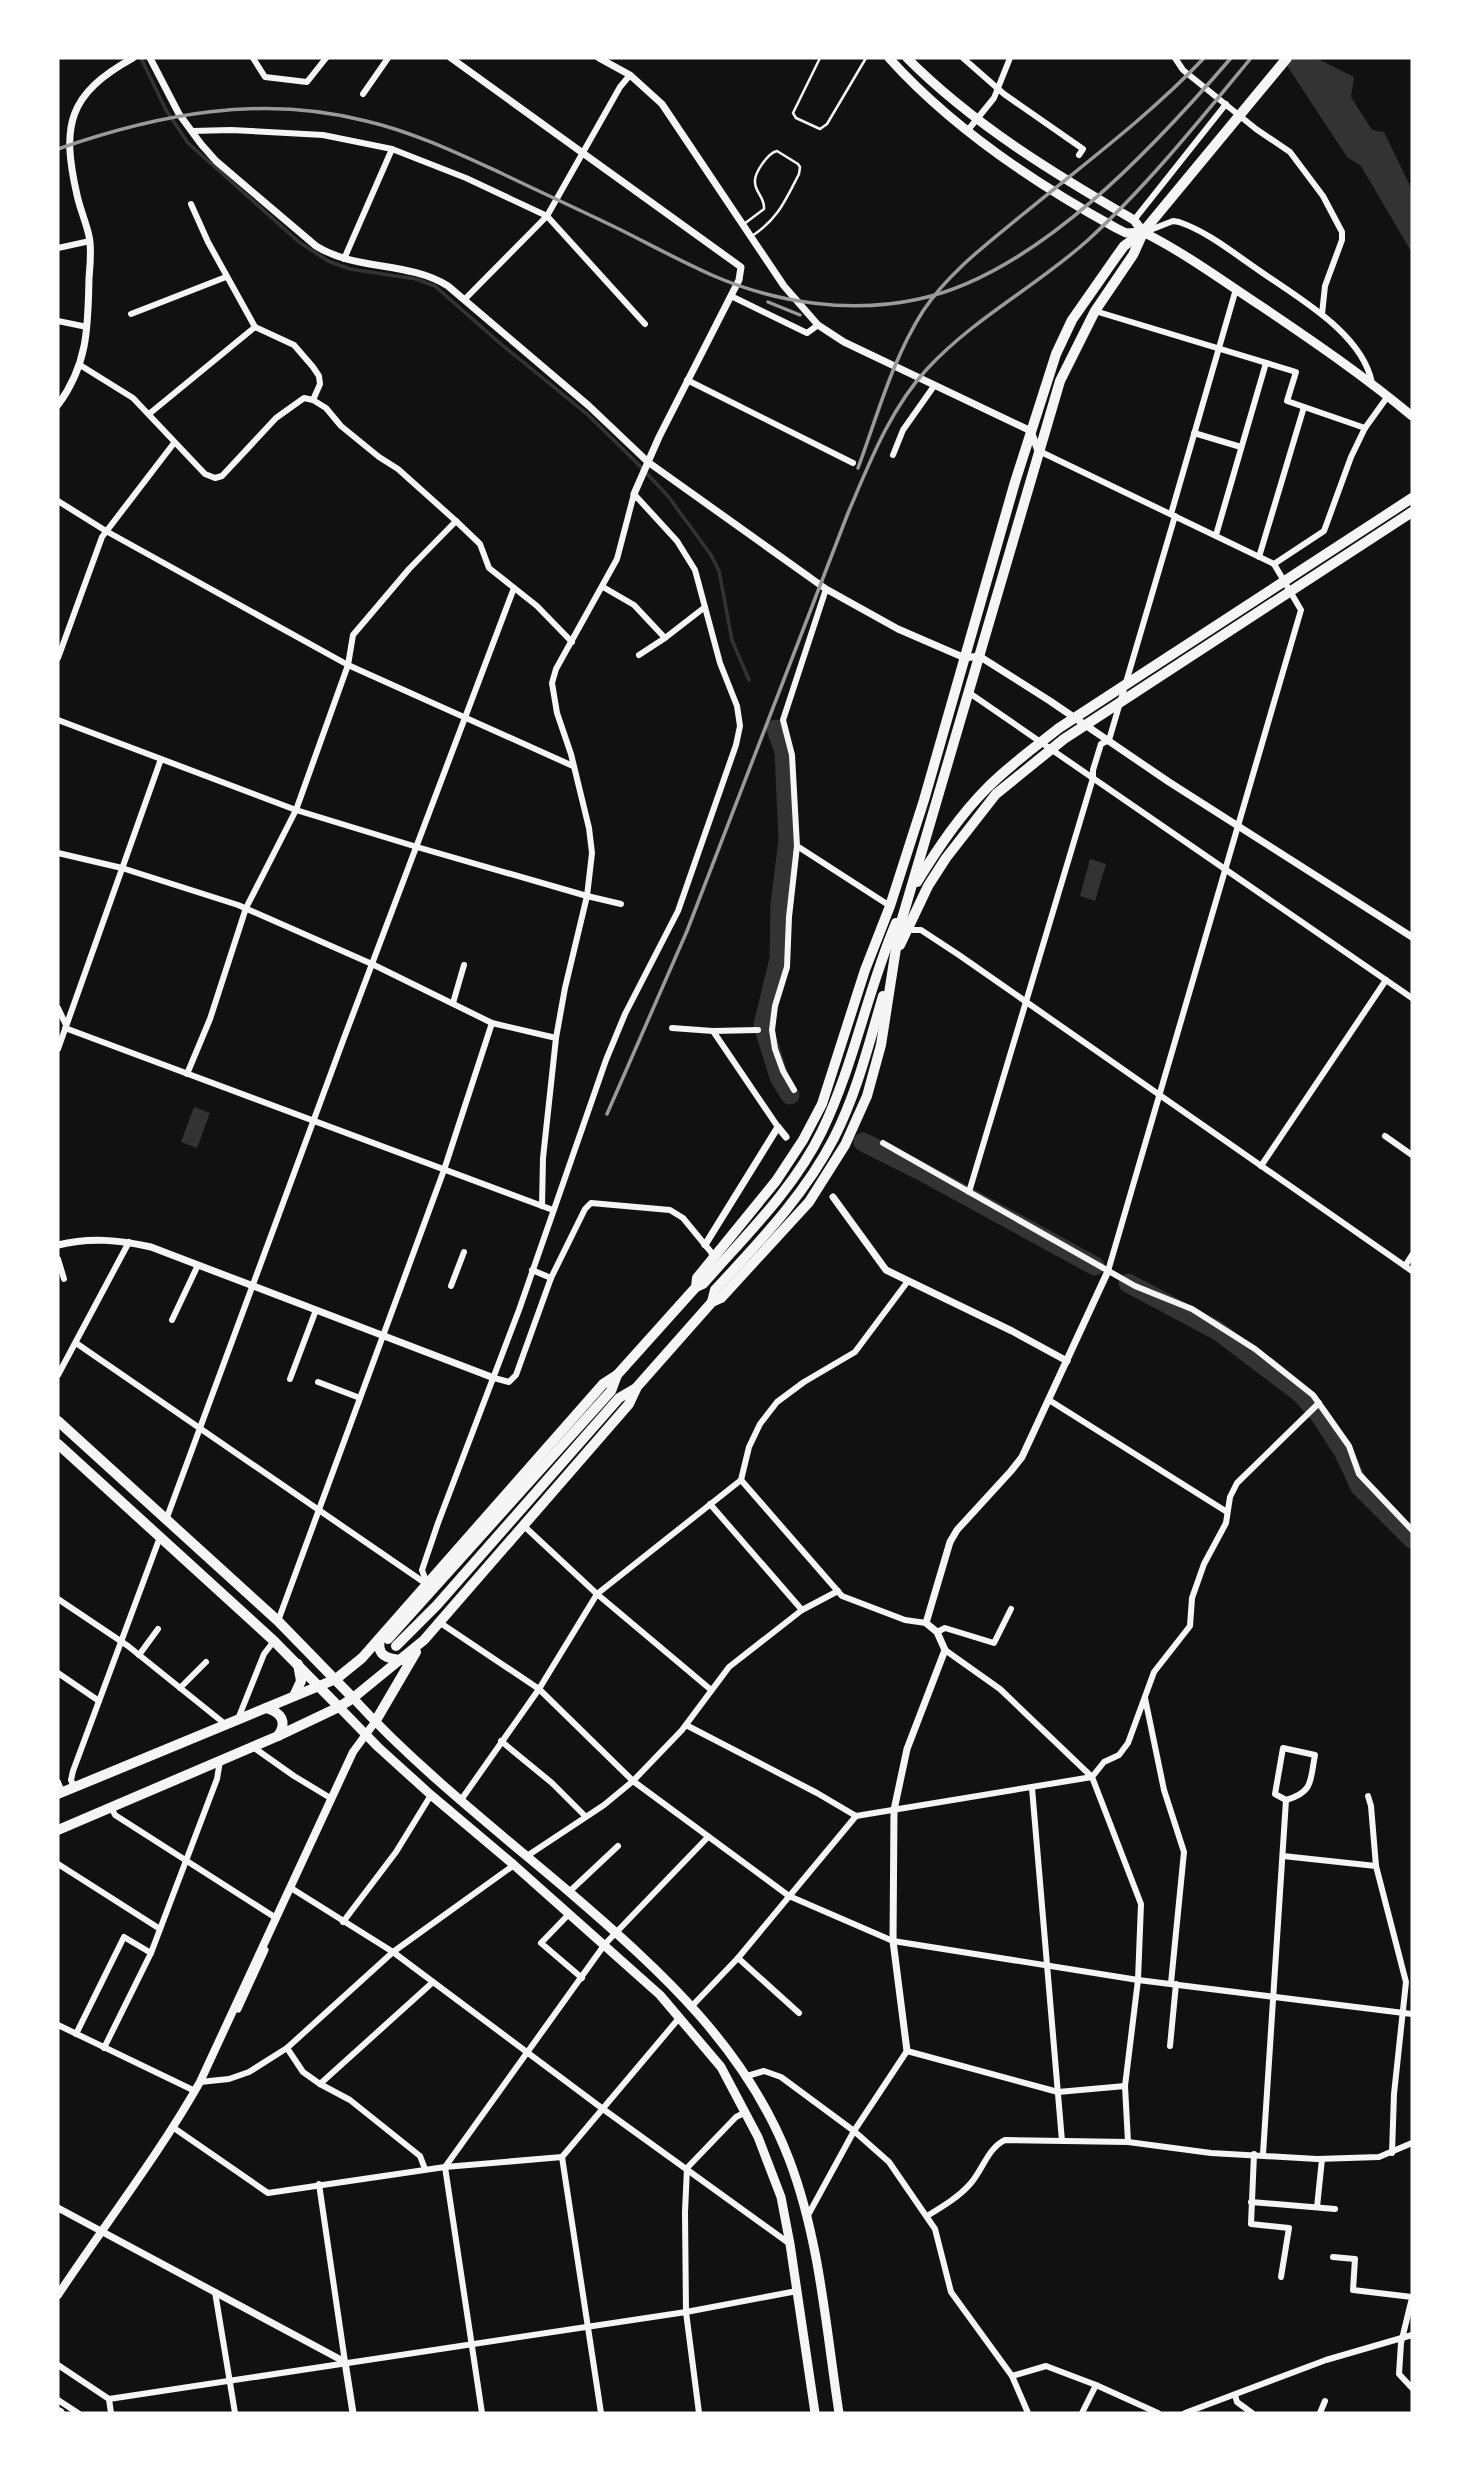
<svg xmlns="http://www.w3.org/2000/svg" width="1470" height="2471" viewBox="0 0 1470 2471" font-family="'Fira Sans Condensed',sans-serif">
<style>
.water{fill:#333}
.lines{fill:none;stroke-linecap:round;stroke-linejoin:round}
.stream{stroke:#333;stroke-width:3.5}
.river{stroke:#333;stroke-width:19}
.service{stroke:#f5f5f5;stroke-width:2.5}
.minor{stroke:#f5f5f5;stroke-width:6}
.tertiary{stroke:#f5f5f5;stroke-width:7}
.secondary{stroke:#f5f5f5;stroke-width:8}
.primary{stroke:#f5f5f5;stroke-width:9}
.trunk{stroke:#f5f5f5;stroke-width:10}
.motorway{stroke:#f5f5f5;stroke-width:10}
.rail{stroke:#9a9a9a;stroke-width:3.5}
</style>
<rect width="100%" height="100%" fill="#111"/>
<g class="water">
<path d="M1282,58H1316L1354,77L1351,97L1372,130L1384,132L1412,190V253L1361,166L1347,157Z"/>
<path d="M1090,859L1106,864L1095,901L1080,896Z"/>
<path d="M194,1107L210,1113L197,1148L181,1142Z"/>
</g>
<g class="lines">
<path class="stream" d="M141,58L166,110L188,143L299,242L328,261L350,269L416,279L435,286L502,345L587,414L635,461L668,496L711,555L719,571L732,640L749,680"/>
<g class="river">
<path d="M776,729L784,752L788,840L780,905L779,959L763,1025L779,1077L790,1095"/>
<path d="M863,1142L919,1170L1095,1266"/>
<path d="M1128,1283L1218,1331L1300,1393L1319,1414L1343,1451L1360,1487L1412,1539"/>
</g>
<g class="service">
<path d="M820,58L793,113L796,118L820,129L827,124L866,58"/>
<path d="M744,224L764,209C765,197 755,193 755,182C754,173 768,153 777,151L798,164L800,167L799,174C785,201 778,219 752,236"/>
</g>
<g class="minor">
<path d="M253,58L265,77L307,82L326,58"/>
<path d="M963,58L1004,94L1083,149L1079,155"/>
<path d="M1175,58L1183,70L1256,129L1290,152L1323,196L1342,232V240L1325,286L1322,314"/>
<path d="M363,94L388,58"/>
<path d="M968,130L994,98L1010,58"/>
<path d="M192,131L231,130L323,135L392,149L466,178L547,216L645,324"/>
<path d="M191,204L208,242L255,327L294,345L313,367L319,376L320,384L313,400L326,408L341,426L379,457L398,469L456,521L480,544L489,568L537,606L572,642"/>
<path d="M1134,220L1226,104"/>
<path d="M1145,232L1173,221L1179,222C1208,232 1232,252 1257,269C1296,297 1362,332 1372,383"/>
<path d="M58,248L90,241"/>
<path d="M344,259L392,149"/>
<path d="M731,296L807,333L818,325"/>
<path d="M465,299L547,216L620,87L630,75"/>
<path d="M1095,311L1296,372L1287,401L1365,428"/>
<path d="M131,314L226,277"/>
<path d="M58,321L87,327"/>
<path d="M80,365L133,398L205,474L215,478L222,476L276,418L304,398L313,400"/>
<path d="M687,380L853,463"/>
<path d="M149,414L255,327"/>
<path d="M1194,433L1241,447"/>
<path d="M1039,451L1274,564L1301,610L1108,1271"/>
<path d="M893,455L903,430L934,386"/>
<path d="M58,501L106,531L348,665L573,766"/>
<path d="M1171,514L1236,289"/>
<path d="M1216,535L1266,363"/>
<path d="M1259,557L1304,407"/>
<path d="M1274,564L1324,531L1351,457L1365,428L1388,396"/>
<path d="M603,587L634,605L665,638L705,607"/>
<path d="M639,655L665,638"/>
<path d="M58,658L102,537L174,443"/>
<path d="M968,692L1412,998"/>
<path d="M58,720L296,810L417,847L587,896L621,904"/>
<path d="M797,846L890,906"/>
<path d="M58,853L122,868L238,905L372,964L492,1023L556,1038"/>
<path d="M905,930H921L959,955L1412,1271"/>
<path d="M453,1003L464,965"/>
<path d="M58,1008L66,1025"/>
<path d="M65,1028L553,1210"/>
<path d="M672,1028L713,1031"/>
<path d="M758,1030L713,1031L778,1127"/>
<path d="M58,1049L161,759"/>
<path d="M187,1074L210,1019L246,908L296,810L348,665L353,635L409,569L456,521"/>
<path d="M794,1090L783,1071L775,1049L772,1030L775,1006L787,967L789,917L797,846L792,755L783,720L826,589"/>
<path d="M1385,1136L1412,1155"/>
<path d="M883,1143L1135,1286L1192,1309L1255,1349L1313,1395L1349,1446L1359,1474L1412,1530"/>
<path d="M1261,1166L1386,980"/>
<path d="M969,1192L1093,778V770L1101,744L1109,740L1175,516"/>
<path d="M58,1259L64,1279"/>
<path d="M1405,1266L1412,1255"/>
<path d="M532,1270L551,1278"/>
<path d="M451,1286L464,1252"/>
<path d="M172,1320L198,1265"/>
<path d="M76,1343L425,1583"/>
<path d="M58,1375L129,1242"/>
<path d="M494,1378L509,1382L516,1375L551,1278L585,1209L591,1203L670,1210L683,1218L711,1252L713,1258"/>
<path d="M290,1379L316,1310"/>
<path d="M318,1382L360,1398"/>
<path d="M1049,1400L1227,1512"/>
<path d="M741,1480L842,1596L905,1620L926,1623"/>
<path d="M710,1504L802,1610"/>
<path d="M166,1520L344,1038L514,588"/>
<path d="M523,1525L597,1594L710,1689"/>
<path d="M427,1584L422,1570L438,1523L519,1310L606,1060L625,1014L678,911L736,745L740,726L737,706L720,663L695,570L677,541L634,494L617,559L556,669L552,683L557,713L571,754L589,828L592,853L587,896L565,988L556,1038L543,1158L542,1206"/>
<path d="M58,1599L128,1646L225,1724"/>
<path d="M278,1621L444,1170L492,1023"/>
<path d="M439,1622L539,1689L633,1781L789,1896L893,1941L1138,1980L1412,2014"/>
<path d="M937,1632L945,1628L994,1643L1011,1609"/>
<path d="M945,1650L1000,1689L1092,1777L1141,1904L1138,1980L1125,2086L1128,2142"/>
<path d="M139,1655L158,1629"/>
<path d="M58,1673L99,1701"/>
<path d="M180,1688L206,1662"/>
<path d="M1145,1698L1164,1790L1184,1852L1171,1983"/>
<path d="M238,1719L264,1654L274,1641"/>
<path d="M686,1725L817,1793L856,1816L1092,1777L1104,1762L1119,1755L1128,1743L1154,1672L1190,1626L1192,1598L1204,1564L1226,1523L1230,1497L1237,1483L1319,1403"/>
<path d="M501,1741L552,1783L585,1816"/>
<path d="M253,1747L294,1776L332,1799"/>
<path d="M1283,1748L1315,1755C1310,1780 1314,1792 1286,1800L1275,1794Z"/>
<path d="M58,1782L62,1792"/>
<path d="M74,1787L71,1780L73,1771L160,1537"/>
<path d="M1032,1788L1062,2141"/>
<path d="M1368,1796L1371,1806L1376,1866L1406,1982L1394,2094L1392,2153"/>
<path d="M461,1800L539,1689L597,1594L741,1480L749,1447L760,1424L777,1402L804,1382L855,1352L908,1281"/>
<path d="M111,1807L115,1815L276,1918"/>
<path d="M527,1856L604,1805L633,1781L682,1730L729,1667L802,1610L838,1591"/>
<path d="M1283,1856L1376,1866"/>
<path d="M58,1864L160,1929"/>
<path d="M291,1888L393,1952L603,2109L790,2244"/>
<path d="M569,1892L618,1846"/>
<path d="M569,1914L541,1943L582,1978"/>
<path d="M343,1922L396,1852L431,1795"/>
<path d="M738,1958L799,2013"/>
<path d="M692,2006L738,1958L856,1816"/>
<path d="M58,2025L195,2091"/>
<path d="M76,2034L124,1937L151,1953"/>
<path d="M1170,2046L1176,1984"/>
<path d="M104,2048L151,1953L217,1779L220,1761"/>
<path d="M287,2048L303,2072L320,2084L350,2100L420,2156L425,2169"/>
<path d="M747,2076L764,2071L781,2077L854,2131L889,2162L935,2229L951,2292L1012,2376L1028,2413"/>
<path d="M200,2082L229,2079L249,2072L287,2048L393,1952L514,1865"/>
<path d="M320,2084L433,1982"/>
<path d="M174,2128L268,2193L445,2167L562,2157"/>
<path d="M1254,2154L1251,2224L1289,2228L1281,2277"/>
<path d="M1263,2154L1286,1800"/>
<path d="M319,2184L345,2362"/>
<path d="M1251,2202L1335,2209"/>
<path d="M1317,2207L1322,2159"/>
<path d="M927,2216C942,2207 959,2197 971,2183C983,2169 988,2148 1005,2140L1128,2142L1211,2153L1317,2159L1379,2157L1412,2143"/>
<path d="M807,2217L854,2131L907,2051L1058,2092L1125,2086"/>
<path d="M1333,2257L1355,2259L1353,2290L1412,2297"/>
<path d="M215,2292L235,2413"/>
<path d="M1412,2298L1401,2343L1399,2374L1412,2388"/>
<path d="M58,2365L109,2399L686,2312L797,2291"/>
<path d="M1012,2376L1046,2366L1096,2385L1158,2413"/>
<path d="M1235,2395L1237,2402L1252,2413"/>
<path d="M109,2399L111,2413"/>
<path d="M58,2400L78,2413"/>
<path d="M482,2413L445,2167L605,1944L707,1838"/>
<path d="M601,2413L562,2157L680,2017"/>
<path d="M699,2413L686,2312L685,2212L687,2168L736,2117L746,2112"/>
<path d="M1082,2413L1096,2385"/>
<path d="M1185,2413L1326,2360L1412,2335"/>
<path d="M1320,2413L1325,2401"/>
</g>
<g class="tertiary">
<path d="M150,58L179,114L201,144L216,161L316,246C356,271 408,261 448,286L589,406L648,462L826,589L898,629L965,658L979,656L1050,701L1169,782L1412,937"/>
<path d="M451,58L741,267L739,280L659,437L634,494"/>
<path d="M599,58L630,75L662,104L784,286L818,325L844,342L1031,431L1038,451"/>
<path d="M58,405C88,364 88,327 89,278C90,265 92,249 89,236C86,222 80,209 77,195C61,125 68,94 133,58"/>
<path d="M833,1197L886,1270L1012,1331L1067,1361"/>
<path d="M58,1245C90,1237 119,1240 151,1247L494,1378"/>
<path d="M705,1245L778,1127L786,1137"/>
<path d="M238,2009L265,1950"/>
<path d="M907,2051L893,1941L894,1810L907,1749L945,1650L937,1632L926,1623L950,1542L957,1530L1011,1471L1022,1457L1108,1271"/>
<path d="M58,2208L345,2362L353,2413"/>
</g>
<path class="secondary" d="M58,2295C105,2224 158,2156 200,2082L353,1752L375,1722"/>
<g class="primary">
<path d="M889,58C952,128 1034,183 1116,228L1126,233L1143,232"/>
<path d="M907,58C974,125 1053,173 1134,220L1143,232C1185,253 1223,281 1261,306C1313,341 1364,376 1412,416"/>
<path d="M353,1698C420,1771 499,1832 574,1896C661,1971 747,2049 789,2159C820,2240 826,2329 839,2413"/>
<path d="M339,1707L378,1747L431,1795L514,1865L660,1995L721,2067L758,2137L781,2197L790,2244L815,2413"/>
</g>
<g class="trunk">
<path d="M917,882C938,848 960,815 988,787C1010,765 1035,747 1059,728L1412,498"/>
<path d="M900,945L928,886L946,858L996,794L1064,739L1412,512"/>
<path d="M696,1287L703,1284C745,1236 794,1189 822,1131C854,1065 867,991 896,923"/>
<path d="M712,1302L715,1290C759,1242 804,1196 834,1138C857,1093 869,1043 883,996"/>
<path d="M58,1421L278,1621L353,1698"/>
<path d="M58,1444L274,1641L339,1707"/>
<path d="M380,1639C376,1656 388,1659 402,1660"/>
<path d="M388,1639L611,1391L617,1375L696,1287L697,1278L776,1181L803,1140L822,1104L865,970L890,906L924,800L1015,482L1056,354L1072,320L1116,257L1124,246L1143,232L1287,58"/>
<path d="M396,1646L437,1605L619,1398L636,1388L712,1302L721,1298L809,1202L845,1145L867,1096L881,1045L899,929L1060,381L1095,311L1133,255L1143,233"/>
<path d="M294,1696L301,1681L298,1664"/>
<path d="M266,1708C281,1712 288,1722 278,1736"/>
<path d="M375,1722L416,1652"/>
<path d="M58,1794L336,1679L362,1658L603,1384L617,1375"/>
<path d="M58,1830L278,1736L339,1707L353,1698L424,1640L629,1404L636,1389"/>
</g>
<path class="motorway" d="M58,2412L60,2413"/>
<g class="rail">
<path d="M58,149C158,114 261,94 366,121C413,132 457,153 501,173C540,192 580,210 619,229C651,245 682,262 714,276C777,303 851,314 919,299C1037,274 1155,146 1231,58"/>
<path d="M768,302L800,315"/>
<path d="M858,468C878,414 892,360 923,311C949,272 987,244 1022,215C1084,164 1149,116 1204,58"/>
<path d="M607,1114L687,931L848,513C869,464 890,409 927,369C974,318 1037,286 1088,240C1148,185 1200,120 1251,58"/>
</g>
</g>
<rect width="1470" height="2471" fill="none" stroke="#ffffff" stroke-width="119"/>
</svg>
